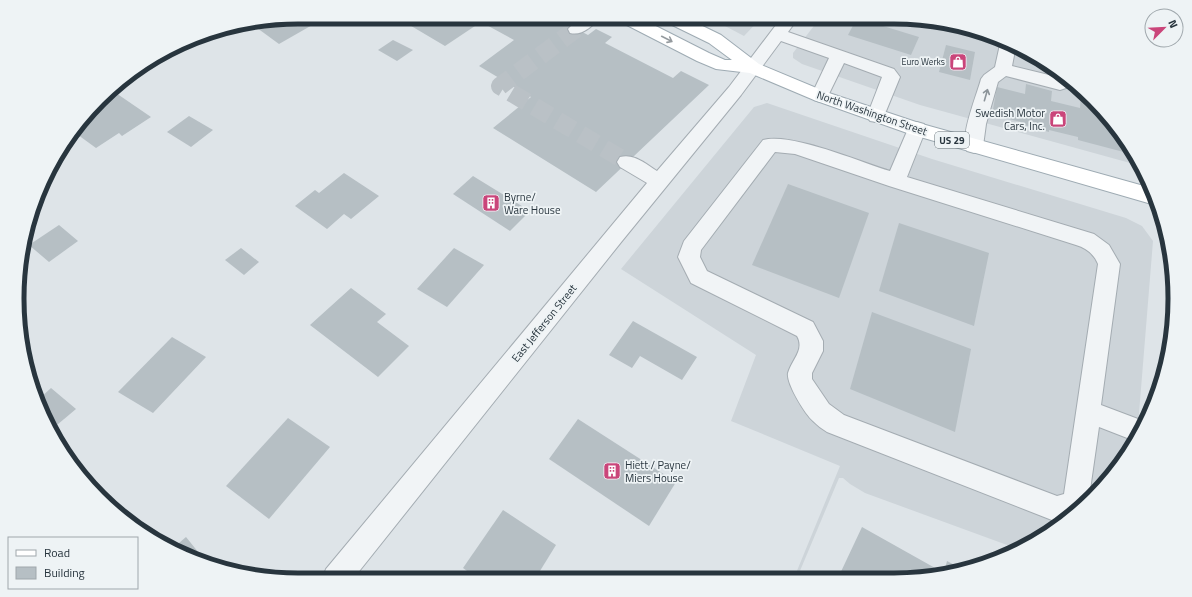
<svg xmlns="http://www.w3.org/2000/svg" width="1192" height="597" viewBox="0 0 1192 597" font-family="'Titillium Web',sans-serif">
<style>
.built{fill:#cdd4d9}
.building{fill:#b6bfc4}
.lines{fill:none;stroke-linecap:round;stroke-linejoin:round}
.minor-tunnel{stroke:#bac1c6;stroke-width:18;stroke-dasharray:18 9;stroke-linecap:butt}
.minor-casing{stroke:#a4acb2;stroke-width:2}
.major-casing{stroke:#9eabb3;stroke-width:2}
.minor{fill:#f1f4f6;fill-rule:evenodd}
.major{fill:#fff;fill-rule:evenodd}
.oneway{stroke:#949a9e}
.oneway2{stroke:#8c949a}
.labels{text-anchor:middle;stroke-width:3.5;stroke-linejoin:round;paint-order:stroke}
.far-poi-label{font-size:9px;fill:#28353e;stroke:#eef3f5;text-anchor:end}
.shield{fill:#eef3f5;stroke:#636e75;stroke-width:1}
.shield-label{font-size:10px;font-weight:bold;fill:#28353e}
.street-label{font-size:11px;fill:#28353e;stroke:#eef3f5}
.poi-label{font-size:11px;fill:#28353e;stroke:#eef3f5;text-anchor:start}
.rim{fill:none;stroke:#28353e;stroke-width:5}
</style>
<rect width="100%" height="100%" fill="#dee4e8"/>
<g class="built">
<path d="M708,17H762L744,36Z"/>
<path d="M820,18H912L966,27L1018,46L1065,75L1105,113L1137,158L1141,166L920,105L802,64L793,58V53Z"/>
<path d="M767,103L932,159L1126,218L1142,226L1153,241L1137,438L1117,470L1065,522L1018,549L865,493L850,484L843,478H839L797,578H794L840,466L731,421L756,355L621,269L754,107Z"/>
</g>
<g class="building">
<path d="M298,17H304L314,24L279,44L253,25Z"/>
<path d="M396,17H566L561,21L588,35L596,29L612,37L605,43L673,78L681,71L709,85L596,192L493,128L531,97L479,66L514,40L481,22L445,46Z"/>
<path d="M857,18L919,37L911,55L848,35Z"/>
<path d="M393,40L413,50L397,61L378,50Z"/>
<path d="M946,45L975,52L970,80L939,72Z"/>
<path d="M1026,84L1052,91L1051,101L1080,108L1081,90L1105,113L1135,155L1078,140V137L1049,130V132L1021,124V122L992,115L997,87L1025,94Z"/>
<path d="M113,91L151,117L122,136L119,133L96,148L74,132L80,126L95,116L91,113Z"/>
<path d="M189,116L213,130L191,147L167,132Z"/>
<path d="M344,173L379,196L351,219L344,214L327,229L295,206L315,190L319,193Z"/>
<path d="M473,176L530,211L510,231L453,194Z"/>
<path d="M788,184L869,213L839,298L752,265Z"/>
<path d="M899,223L989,253L974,326L879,291Z"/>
<path d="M59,225L78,241L49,262L29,245Z"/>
<path d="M241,248L259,262L244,275L225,260Z"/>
<path d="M454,248L484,265L447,307L417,289Z"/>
<path d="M351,288L386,314L377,322L409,346L378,377L310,325Z"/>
<path d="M872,312L971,349L955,432L850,389Z"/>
<path d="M633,321L697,357L682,380L640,356L632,368L609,355Z"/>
<path d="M172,337L206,357L153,413L118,392Z"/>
<path d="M51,388L76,409L51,430L46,423L39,399Z"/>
<path d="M288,418L330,447L269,519L226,486Z"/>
<path d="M578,419L676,482L649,526L549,459Z"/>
<path d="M503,510L556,545L535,579H478L463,568Z"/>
<path d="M862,527L944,573L947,561L962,569L930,578H838Z"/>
<path d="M186,537L207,563L172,549Z"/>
</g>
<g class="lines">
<path class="minor-tunnel" d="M576,29L500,86L627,162"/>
<defs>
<g id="minor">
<path d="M580,17H599C593,27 581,36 570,33L568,29Z"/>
<path d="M782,17H799L788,32L894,69L900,77L882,121L876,122L870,121L867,116L882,77L844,63L826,100L820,102L814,100L811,96L829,58L781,41L741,95L622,241L353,579H322L326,569L647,183L620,167L617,162L620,157C634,153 646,164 657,171L729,87Z"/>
<path d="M1001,40L1016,45L1012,66L1053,76L1056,69L1070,80L1066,88L1060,90L1006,76L998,82L986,124L983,146L981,151L974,153L967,151C959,137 977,95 981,79L984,75L995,67Z"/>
<path d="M917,122L924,124L926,129L907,177L1094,234L1109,245L1120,264L1101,405L1146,422L1135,441L1099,427L1089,497L1067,520L1057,522L827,432C822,429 817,425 813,421C805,414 786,383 788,373C792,359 805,350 797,336L691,283L678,257L684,241L763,140C791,132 860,162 890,171L908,129L910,124ZM775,152L795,154L889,186L1076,245C1086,248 1094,254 1098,264L1064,494L1057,496L844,415L829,404L812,379V373L823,351V341L813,322L707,271L700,257L701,250Z"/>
</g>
<path id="major" d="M617,17H638L709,53L725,60H732L709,43L664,21L662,17H684L721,35L759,64L826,92L922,124L1151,188L1158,204L1155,205L910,134L814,100L750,73L716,69L697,61L619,21Z"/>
</defs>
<use href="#minor" class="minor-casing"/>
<use href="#major" class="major-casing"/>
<use href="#minor" class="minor"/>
<use href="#major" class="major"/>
</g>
<defs><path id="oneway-shaft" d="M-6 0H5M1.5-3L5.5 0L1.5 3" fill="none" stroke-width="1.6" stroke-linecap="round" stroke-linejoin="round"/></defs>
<use class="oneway" href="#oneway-shaft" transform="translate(667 39) rotate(27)"/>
<use class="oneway2" href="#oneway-shaft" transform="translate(986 95) rotate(-74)"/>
<defs>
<symbol id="shop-square" viewBox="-11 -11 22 22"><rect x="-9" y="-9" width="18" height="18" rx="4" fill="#ca457a" stroke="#eef3f5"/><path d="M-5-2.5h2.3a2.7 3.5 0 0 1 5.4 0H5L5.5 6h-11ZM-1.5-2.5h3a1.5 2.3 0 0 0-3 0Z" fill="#fff"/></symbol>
<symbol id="building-square" viewBox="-11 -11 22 22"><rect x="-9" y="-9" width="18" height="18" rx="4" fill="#ca457a" stroke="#eef3f5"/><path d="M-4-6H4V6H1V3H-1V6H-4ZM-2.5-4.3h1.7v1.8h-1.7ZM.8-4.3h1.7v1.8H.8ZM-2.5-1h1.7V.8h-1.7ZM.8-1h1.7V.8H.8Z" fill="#fff"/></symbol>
</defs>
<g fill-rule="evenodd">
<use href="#shop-square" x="948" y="52" width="20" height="20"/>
<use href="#shop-square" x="1048" y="109" width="20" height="20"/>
<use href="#building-square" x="481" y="193" width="20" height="20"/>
<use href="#building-square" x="602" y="461" width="20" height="20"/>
</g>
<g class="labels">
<g class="far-poi-label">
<text x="945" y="65">Euro Werks</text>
</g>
<rect class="shield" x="935" y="132" width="34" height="16" rx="3"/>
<g class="shield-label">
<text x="952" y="144">US 29</text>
</g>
<g class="street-label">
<text transform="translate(872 113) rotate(19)" y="4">North Washington Street</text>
<text transform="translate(544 323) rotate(-51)" y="4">East Jefferson Street</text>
</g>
<g class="poi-label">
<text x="1045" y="117" text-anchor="end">Swedish Motor<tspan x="1045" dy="13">Cars, Inc.</tspan></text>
<text x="504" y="201">Byrne/<tspan x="504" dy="13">Ware House</tspan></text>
<text x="625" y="469">Hiett / Payne/<tspan x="625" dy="13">Miers House</tspan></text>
</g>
</g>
<path d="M0 0H1192V597H0ZM298 24H894A274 274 0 0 1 1168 298V299A274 274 0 0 1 894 573H298A274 274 0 0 1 24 299V298A274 274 0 0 1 298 24Z" fill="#eef3f5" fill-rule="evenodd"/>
<path class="rim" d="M298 24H894A274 274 0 0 1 1168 298V299A274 274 0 0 1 894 573H298A274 274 0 0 1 24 299V298A274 274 0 0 1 298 24Z"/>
<rect x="8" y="537" width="130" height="52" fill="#eef3f5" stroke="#9fa7ac"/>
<rect x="16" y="550" width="20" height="6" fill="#ffffff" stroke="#9fa7ac"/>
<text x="44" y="557" font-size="12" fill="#28353e">Road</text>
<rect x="16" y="567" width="20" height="12" fill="#b6bfc4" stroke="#9fa7ac"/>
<text x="44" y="577" font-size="12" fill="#28353e">Building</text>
<g transform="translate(1164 28) rotate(66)"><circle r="19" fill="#eef3f5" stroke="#9fa7ac"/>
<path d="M0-3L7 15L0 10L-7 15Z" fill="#ca457a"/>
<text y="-6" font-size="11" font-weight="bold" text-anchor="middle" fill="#28353e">N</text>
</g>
</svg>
